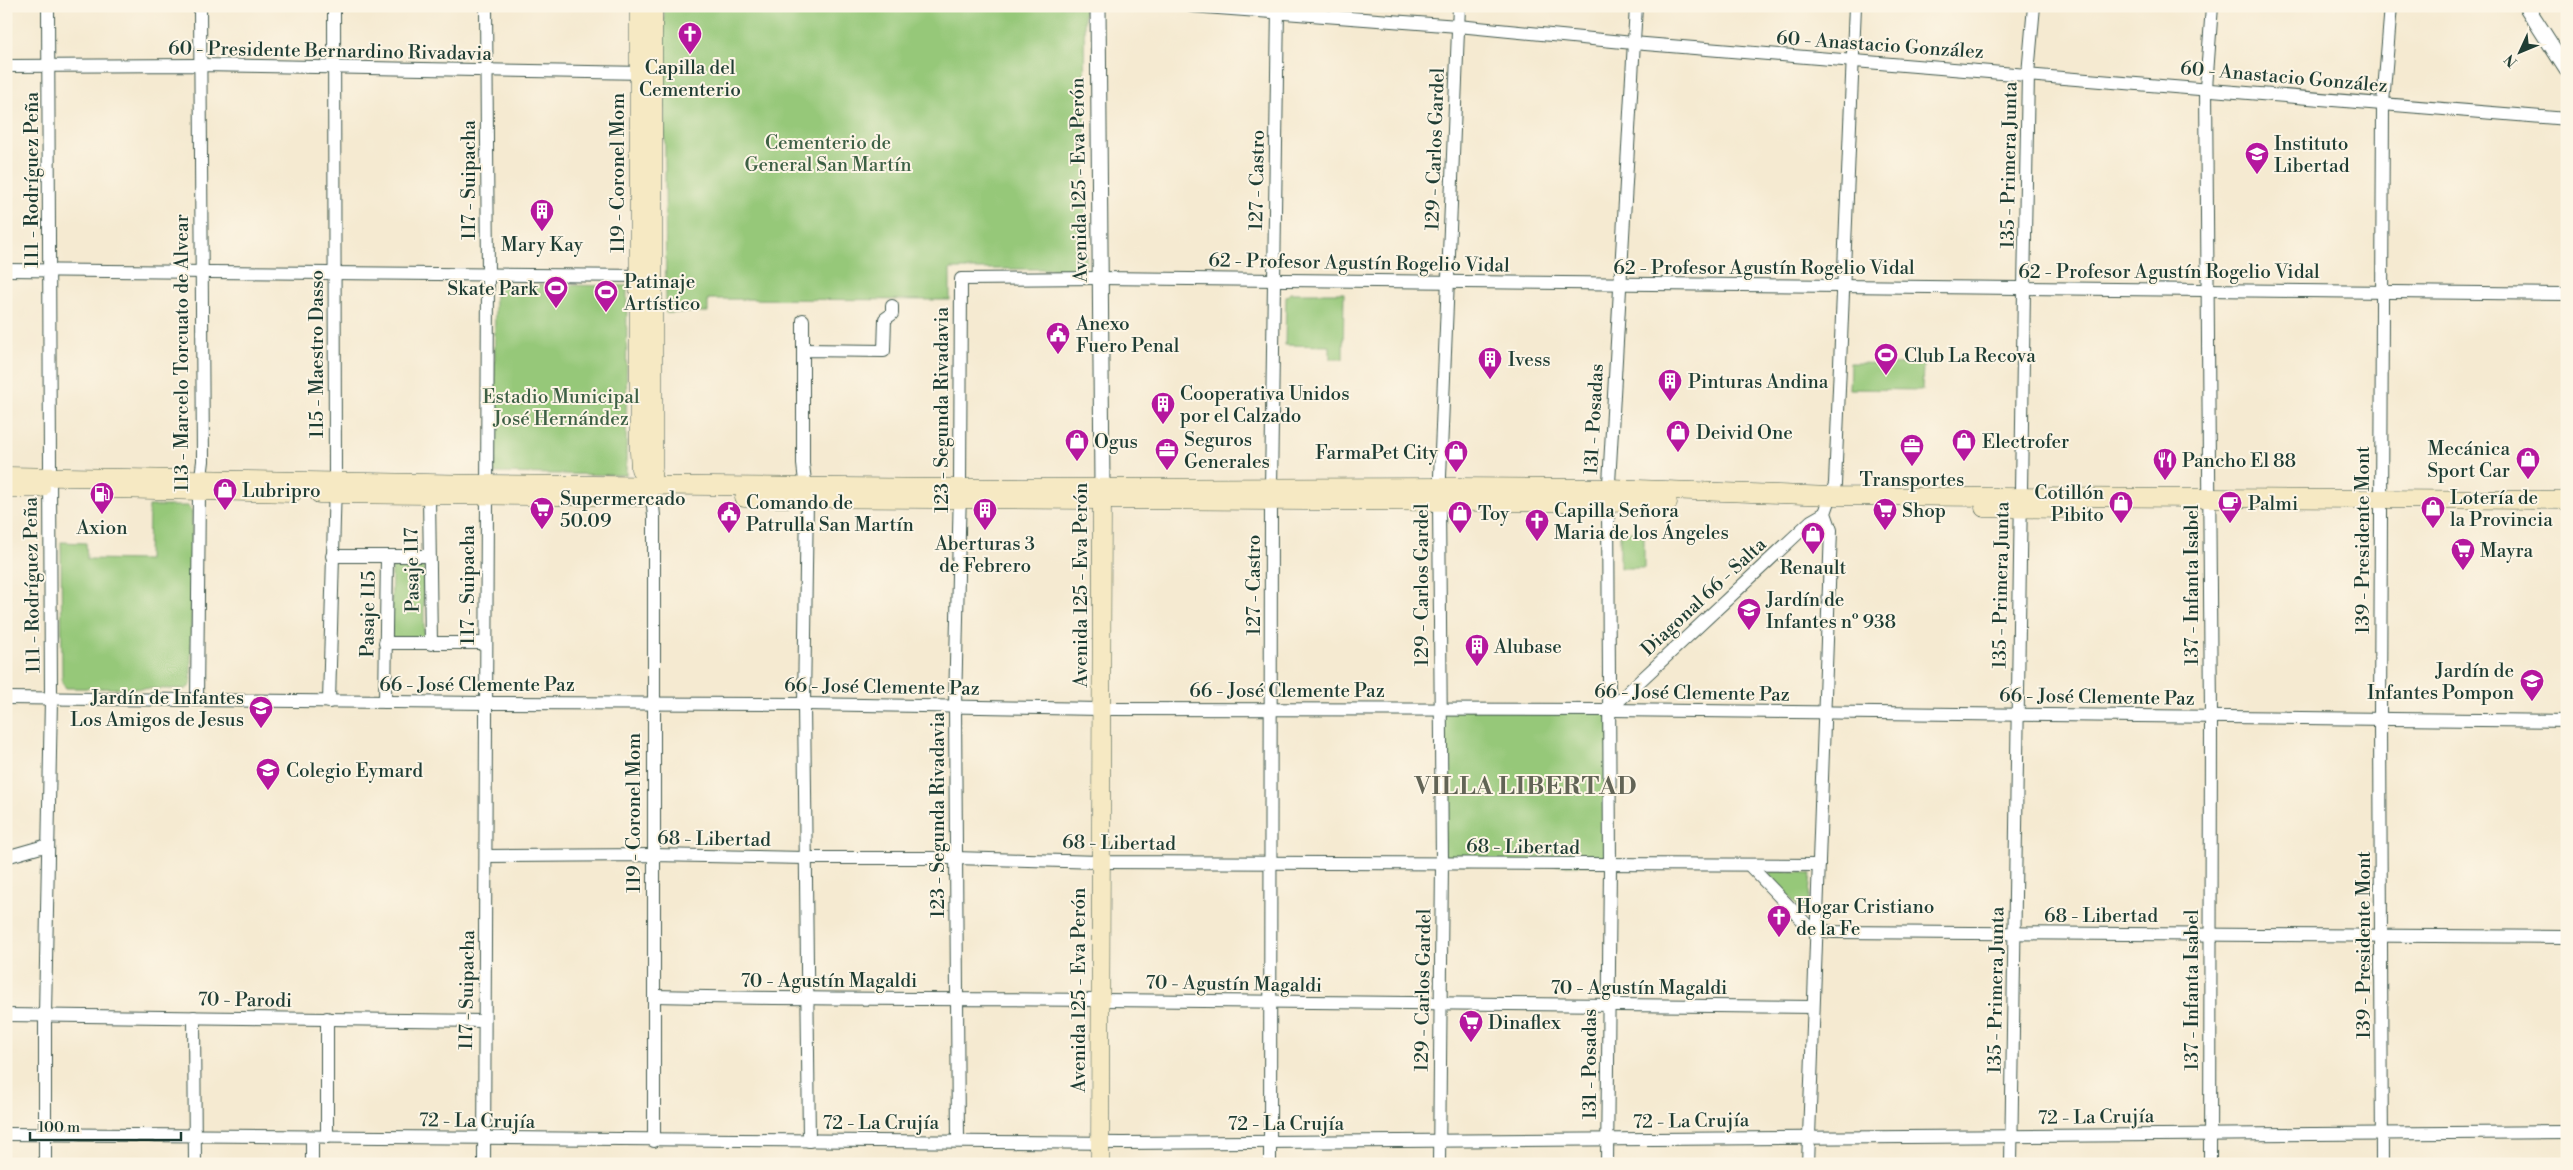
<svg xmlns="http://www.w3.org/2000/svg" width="2573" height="1170" viewBox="0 0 2573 1170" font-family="'Libre Bodoni',serif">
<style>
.green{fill:#96c879;stroke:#5a8256}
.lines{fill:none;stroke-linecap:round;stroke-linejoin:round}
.minor-casing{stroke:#3f574c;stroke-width:14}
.tertiary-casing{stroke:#3f574c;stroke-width:17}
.secondary-casing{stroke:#3f574c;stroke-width:19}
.minor{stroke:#fff;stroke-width:12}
.tertiary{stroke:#fff;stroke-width:15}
.secondary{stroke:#f6e9c3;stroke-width:18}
.labels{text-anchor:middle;stroke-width:4;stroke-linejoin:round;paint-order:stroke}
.street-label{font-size:19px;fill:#1f3d34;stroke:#fcf5e5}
.poi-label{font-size:19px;fill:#1f3d34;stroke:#fcf5e5;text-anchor:start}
.park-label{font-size:19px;fill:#3d6045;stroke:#fcf5e5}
.district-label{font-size:24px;font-weight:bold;letter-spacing:1px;fill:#626456;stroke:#fcf5e5}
</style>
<rect width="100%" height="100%" fill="#fcf5e5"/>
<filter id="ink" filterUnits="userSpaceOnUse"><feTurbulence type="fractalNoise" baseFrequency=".02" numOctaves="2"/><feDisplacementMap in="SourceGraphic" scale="10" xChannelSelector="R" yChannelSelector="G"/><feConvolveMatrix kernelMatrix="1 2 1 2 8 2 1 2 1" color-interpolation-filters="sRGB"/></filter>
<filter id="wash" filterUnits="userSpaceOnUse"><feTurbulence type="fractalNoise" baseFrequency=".0096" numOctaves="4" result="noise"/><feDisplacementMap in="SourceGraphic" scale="20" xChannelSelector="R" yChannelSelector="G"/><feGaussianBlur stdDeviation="1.12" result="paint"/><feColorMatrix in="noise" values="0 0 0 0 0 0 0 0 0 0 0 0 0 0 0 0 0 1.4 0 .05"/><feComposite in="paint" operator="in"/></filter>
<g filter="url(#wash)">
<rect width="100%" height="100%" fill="#f5ead1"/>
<g class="green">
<path d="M664,6H1084L1086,263L1078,269H950V300L708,299V312L666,313Z"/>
<path d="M495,284L627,286L626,475L494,473Z"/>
<path d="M1290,293H1344L1343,359H1330V346L1285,345L1286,297Z"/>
<path d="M1850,363L1923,364L1922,390L1849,389Z"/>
<path d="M149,506H188L192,511L191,685L186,689L66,688L62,683L61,542L86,543L87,559L148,560Z"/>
<rect x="1620" y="532" width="24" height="36"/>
<path d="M392,560L424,561V639L391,638Z"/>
<path d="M1441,709L1609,710L1610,866L1442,863Z"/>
<path d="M1770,871L1811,873L1808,908L1801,910L1770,876Z"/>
</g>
</g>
<g filter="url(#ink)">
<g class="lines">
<defs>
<g id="minor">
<path d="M1191,6L1458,26L1633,43L2567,119"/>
<path d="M6,66L200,65L646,73"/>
<path d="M6,270L646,276"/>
<path d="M803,350V320"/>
<path d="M651,486L654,516V1141"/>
<path d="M429,496L431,644"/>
<path d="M332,556H429"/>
<path d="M385,643H486"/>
<path d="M6,698L486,703L804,704L1101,709L1609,710L2567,721"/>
<path d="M197,700L199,492L203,461L200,6"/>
<path d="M329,702L335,482L334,6"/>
<path d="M385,702L387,556"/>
<path d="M1609,710L1811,521L1825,513"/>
<path d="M486,856L653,855L805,858H955L1100,862L1819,865"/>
<path d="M6,857L48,845"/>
<path d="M1751,867L1807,925L1816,930L1834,932L2567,937"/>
<path d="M654,996C804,1000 953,998 1103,1000C1340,1002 1576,1005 1813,1007"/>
<path d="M6,1015L484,1021"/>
<path d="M194,1017L195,1164"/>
<path d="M6,1134L1122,1143L2567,1132"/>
<path d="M327,1137V1018"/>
<path d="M958,1140L955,706L960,488L961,279L1100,278L2567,294"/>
<path d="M809,1141L804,704L807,499L803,464V350L884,351L885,319L892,314V306"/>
<path d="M45,1164V1015L51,699L48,6"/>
<path d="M312,1164V1138"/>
<path d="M484,1164L488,276L486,6"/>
<path d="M1270,1164L1271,488L1278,6"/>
<path d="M1439,1164L1442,863L1439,501L1459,6"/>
<path d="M1607,1164L1610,866L1608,501L1636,6"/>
<path d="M1808,1164L1831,530L1825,513L1835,484L1855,6"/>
<path d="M2011,1164L2024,289L2028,74L2034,6"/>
<path d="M2210,1164L2211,717L2206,88L2212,6"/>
<path d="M2382,1164L2380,719L2383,103L2391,6"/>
</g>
<g id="tertiary">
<path d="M1098,6L1102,486"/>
<path d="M2526,6L2567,70"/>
</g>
<g id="secondary">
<path d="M639,6V452L640,469L651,486"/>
<path d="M6,476L486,484L960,488L1454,487L1609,488L1832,496L2567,500"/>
<path d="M651,486L653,468V6"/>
<path d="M6,488H41"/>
<path d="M109,489L293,493"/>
<path d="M319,494L643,497"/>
<path d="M744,498L1668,503"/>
<path d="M1984,508L2073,509"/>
<path d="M1100,1164L1102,489"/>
</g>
</defs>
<use href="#minor" class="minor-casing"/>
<use href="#tertiary" class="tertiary-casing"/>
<use href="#secondary" class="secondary-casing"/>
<use href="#minor" class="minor"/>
<use href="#tertiary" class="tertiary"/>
<use href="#secondary" class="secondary"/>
</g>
</g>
<defs>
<symbol id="church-pin" viewBox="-11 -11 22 30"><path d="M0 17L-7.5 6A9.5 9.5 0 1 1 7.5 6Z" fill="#b5179e" stroke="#fcf5e5"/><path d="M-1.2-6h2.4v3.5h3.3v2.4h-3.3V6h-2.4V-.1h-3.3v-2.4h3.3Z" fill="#fff"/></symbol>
<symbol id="school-pin" viewBox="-11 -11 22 30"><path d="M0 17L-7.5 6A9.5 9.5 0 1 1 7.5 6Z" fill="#b5179e" stroke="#fcf5e5"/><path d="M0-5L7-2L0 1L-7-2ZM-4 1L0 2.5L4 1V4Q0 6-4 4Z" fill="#fff"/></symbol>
<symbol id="building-pin" viewBox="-11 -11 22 30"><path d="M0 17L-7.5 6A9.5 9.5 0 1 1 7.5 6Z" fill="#b5179e" stroke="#fcf5e5"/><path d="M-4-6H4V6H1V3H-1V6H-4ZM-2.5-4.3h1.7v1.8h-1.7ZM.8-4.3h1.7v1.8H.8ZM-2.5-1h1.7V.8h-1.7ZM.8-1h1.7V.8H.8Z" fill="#fff"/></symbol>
<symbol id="stadium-pin" viewBox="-11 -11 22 30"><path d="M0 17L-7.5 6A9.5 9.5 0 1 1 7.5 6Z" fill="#b5179e" stroke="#fcf5e5"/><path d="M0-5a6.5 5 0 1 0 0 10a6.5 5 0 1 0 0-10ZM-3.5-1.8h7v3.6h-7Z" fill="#fff"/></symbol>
<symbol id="civic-pin" viewBox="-11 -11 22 30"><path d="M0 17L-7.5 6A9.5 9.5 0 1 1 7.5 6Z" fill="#b5179e" stroke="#fcf5e5"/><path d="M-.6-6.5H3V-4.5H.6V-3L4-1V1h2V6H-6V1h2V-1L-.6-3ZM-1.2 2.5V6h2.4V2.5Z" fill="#fff"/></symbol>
<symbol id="shop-pin" viewBox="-11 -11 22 30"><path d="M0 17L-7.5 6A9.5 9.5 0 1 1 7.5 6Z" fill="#b5179e" stroke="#fcf5e5"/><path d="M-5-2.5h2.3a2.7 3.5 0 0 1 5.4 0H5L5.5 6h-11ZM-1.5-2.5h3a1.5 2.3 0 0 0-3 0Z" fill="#fff"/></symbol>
<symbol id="office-pin" viewBox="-11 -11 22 30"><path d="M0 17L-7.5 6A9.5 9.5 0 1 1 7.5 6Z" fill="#b5179e" stroke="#fcf5e5"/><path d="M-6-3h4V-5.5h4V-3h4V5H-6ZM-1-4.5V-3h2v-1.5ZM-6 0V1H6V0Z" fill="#fff"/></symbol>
<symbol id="restaurant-pin" viewBox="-11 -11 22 30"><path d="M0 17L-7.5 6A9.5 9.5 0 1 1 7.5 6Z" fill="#b5179e" stroke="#fcf5e5"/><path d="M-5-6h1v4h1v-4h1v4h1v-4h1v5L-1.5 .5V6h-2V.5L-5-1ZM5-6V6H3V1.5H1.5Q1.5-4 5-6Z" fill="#fff"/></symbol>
<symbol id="fuel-pin" viewBox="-11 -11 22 30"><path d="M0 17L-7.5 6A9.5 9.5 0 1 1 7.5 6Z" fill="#b5179e" stroke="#fcf5e5"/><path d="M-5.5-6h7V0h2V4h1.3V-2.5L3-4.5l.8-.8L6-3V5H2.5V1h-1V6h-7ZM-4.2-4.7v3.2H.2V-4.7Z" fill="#fff"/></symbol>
<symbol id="cafe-pin" viewBox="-11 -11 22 30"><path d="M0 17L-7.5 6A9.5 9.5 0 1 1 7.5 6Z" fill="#b5179e" stroke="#fcf5e5"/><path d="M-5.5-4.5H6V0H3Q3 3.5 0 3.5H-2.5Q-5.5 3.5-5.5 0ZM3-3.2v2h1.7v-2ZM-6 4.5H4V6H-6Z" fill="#fff"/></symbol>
<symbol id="supermarket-pin" viewBox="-11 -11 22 30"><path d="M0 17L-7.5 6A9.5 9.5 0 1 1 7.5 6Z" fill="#b5179e" stroke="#fcf5e5"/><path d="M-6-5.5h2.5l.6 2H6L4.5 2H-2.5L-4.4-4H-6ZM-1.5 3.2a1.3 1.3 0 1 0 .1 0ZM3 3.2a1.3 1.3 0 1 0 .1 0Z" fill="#fff"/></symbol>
</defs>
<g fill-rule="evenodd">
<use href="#church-pin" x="676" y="20" width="28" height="38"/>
<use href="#school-pin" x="2243" y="140" width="28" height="38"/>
<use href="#building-pin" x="528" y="197" width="28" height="38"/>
<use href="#stadium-pin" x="542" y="274" width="28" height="38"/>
<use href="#stadium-pin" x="592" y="278" width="28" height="38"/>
<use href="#civic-pin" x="1044" y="320" width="28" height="38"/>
<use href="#stadium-pin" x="1872" y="341" width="28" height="38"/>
<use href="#building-pin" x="1476" y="345" width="28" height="38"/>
<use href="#building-pin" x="1656" y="367" width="28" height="38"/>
<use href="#building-pin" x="1149" y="390" width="28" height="38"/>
<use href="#shop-pin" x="1664" y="418" width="28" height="38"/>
<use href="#shop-pin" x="1063" y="427" width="28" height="38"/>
<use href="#shop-pin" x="1950" y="427" width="28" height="38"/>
<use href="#office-pin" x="1898" y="432" width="28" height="38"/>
<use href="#office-pin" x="1153" y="436" width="28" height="38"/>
<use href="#shop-pin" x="1442" y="438" width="28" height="38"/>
<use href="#shop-pin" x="2514" y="445" width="28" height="38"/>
<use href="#restaurant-pin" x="2151" y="446" width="28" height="38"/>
<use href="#shop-pin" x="211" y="476" width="28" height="38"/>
<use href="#fuel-pin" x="88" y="480" width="28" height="38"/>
<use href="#shop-pin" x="2107" y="489" width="28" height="38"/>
<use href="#cafe-pin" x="2216" y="489" width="28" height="38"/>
<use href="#shop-pin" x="2419" y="494" width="28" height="38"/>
<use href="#supermarket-pin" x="528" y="495" width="28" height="38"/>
<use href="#building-pin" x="971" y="496" width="28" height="38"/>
<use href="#supermarket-pin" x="1871" y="496" width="28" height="38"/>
<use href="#civic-pin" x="715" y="499" width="28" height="38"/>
<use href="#shop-pin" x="1446" y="499" width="28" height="38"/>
<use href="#church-pin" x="1523" y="507" width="28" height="38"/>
<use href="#shop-pin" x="1799" y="520" width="28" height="38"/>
<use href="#supermarket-pin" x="2449" y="536" width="28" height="38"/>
<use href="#school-pin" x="1735" y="596" width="28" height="38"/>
<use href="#building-pin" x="1463" y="632" width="28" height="38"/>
<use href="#school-pin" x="2518" y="667" width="28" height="38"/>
<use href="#school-pin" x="247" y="694" width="28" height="38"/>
<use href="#school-pin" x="254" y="756" width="28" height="38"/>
<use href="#church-pin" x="1765" y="903" width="28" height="38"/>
<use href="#supermarket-pin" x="1457" y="1008" width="28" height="38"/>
</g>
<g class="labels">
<g class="street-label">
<text transform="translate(1880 44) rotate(4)" y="7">60 - Anastacio González</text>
<text transform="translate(330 50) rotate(1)" y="7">60 - Presidente Bernardino Rivadavia</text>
<text transform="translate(2284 76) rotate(5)" y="7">60 - Anastacio González</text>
<text transform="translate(1434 149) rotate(-88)" y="7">129 - Carlos Gardel</text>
<text transform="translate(2008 165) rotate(-89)" y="7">135 - Primera Junta</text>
<text transform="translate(617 173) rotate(-90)" y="7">119 - Coronel Mom</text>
<text transform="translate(31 180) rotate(-90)" y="7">111 - Rodríguez Peña</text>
<text transform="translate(468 180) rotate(-90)" y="7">117 - Suipacha</text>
<text transform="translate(1078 180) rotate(-91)" y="7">Avenida 125 - Eva Perón</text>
<text transform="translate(1256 180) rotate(-89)" y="7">127 - Castro</text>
<text transform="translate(1359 262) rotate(1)" y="7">62 - Profesor Agustín Rogelio Vidal</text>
<text x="1764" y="274">62 - Profesor Agustín Rogelio Vidal</text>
<text x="2169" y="278">62 - Profesor Agustín Rogelio Vidal</text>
<text transform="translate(181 353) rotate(-90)" y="7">113 - Marcelo Torcuato de Alvear</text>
<text transform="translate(316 354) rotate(-90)" y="7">115 - Maestro Dasso</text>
<text transform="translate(941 410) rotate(-90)" y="7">123 - Segunda Rivadavia</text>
<text transform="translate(1593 419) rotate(-87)" y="7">131 - Posadas</text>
<text transform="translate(2362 540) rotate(-90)" y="7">139 - Presidente Mont</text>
<text transform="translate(411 570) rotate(-91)" y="7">Pasaje 117</text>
<text transform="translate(31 585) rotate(-91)" y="7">111 - Rodríguez Peña</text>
<text transform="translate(467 585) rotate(-90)" y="7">117 - Suipacha</text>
<text transform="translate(1080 585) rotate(-90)" y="7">Avenida 125 - Eva Perón</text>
<text transform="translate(1253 585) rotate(-90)" y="7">127 - Castro</text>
<text transform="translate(1421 585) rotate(-90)" y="7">129 - Carlos Gardel</text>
<text transform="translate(2000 585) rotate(-89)" y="7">135 - Primera Junta</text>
<text transform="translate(2191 585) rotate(-90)" y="7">137 - Infanta Isabel</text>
<text transform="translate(1703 596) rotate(-43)" y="7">Diagonal 66 - Salta</text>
<text transform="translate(367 614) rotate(-89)" y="7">Pasaje 115</text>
<text x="477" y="691">66 - José Clemente Paz</text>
<text transform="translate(882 686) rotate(1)" y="7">66 - José Clemente Paz</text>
<text x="1287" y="697">66 - José Clemente Paz</text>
<text transform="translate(1692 692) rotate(1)" y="7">66 - José Clemente Paz</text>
<text transform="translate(2097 696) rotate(1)" y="7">66 - José Clemente Paz</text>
<text transform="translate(633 813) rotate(-90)" y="7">119 - Coronel Mom</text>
<text transform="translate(937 815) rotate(-90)" y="7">123 - Segunda Rivadavia</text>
<text transform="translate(714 838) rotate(1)" y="7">68 - Libertad</text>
<text transform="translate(1119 842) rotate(1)" y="7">68 - Libertad</text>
<text transform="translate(1523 846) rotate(1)" y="7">68 - Libertad</text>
<text x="2101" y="922">68 - Libertad</text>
<text transform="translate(2363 945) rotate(-90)" y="7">139 - Presidente Mont</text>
<text x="829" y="987">70 - Agustín Magaldi</text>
<text transform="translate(1234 983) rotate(1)" y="7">70 - Agustín Magaldi</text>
<text x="1639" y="994">70 - Agustín Magaldi</text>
<text transform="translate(466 990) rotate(-89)" y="7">117 - Suipacha</text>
<text transform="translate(1078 990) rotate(-90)" y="7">Avenida 125 - Eva Perón</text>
<text transform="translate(1422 990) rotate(-89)" y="7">129 - Carlos Gardel</text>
<text transform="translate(1995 990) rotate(-89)" y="7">135 - Primera Junta</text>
<text transform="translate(2191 990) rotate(-90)" y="7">137 - Infanta Isabel</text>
<text transform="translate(245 999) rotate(1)" y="7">70 - Parodi</text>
<text transform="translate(1589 1064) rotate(-90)" y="7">131 - Posadas</text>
<text transform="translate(2096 1116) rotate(-1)" y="7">72 - La Crujía</text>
<text transform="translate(477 1120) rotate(1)" y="7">72 - La Crujía</text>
<text transform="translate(1691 1120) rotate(-1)" y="7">72 - La Crujía</text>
<text x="881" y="1129">72 - La Crujía</text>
<text x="1286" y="1130">72 - La Crujía</text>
</g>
<g class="poi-label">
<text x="690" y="74" text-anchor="middle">Capilla del<tspan x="690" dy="22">Cementerio</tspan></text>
<text x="2274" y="150">Instituto<tspan x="2274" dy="22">Libertad</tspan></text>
<text x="542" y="251" text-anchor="middle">Mary Kay</text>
<text x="624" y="288">Patinaje<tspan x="624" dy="22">Artístico</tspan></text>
<text x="538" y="295" text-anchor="end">Skate Park</text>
<text x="1076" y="330">Anexo<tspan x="1076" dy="22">Fuero Penal</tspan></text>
<text x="1904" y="362">Club La Recova</text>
<text x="1508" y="366">Ivess</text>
<text x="1688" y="388">Pinturas Andina</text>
<text x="1180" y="400">Cooperativa Unidos<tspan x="1180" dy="22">por el Calzado</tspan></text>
<text x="1696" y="439">Deivid One</text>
<text x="1184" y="446">Seguros<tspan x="1184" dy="22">Generales</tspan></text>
<text x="1094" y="448">Ogus</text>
<text x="1982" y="448">Electrofer</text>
<text x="2510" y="455" text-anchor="end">Mecánica<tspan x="2510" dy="22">Sport Car</tspan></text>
<text x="1438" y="459" text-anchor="end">FarmaPet City</text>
<text x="2182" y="467">Pancho El 88</text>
<text x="1912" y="486" text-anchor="middle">Transportes</text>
<text x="242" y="497">Lubripro</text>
<text x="2104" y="499" text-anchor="end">Cotillón<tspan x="2104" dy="22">Pibito</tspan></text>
<text x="2450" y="504">Lotería de<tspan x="2450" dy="22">la Provincia</tspan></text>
<text x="560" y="505">Supermercado<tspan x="560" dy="22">50.09</tspan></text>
<text x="746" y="509">Comando de<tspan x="746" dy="22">Patrulla San Martín</tspan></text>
<text x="2248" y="510">Palmi</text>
<text x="1554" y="517">Capilla Señora<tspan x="1554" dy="22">Maria de los Ángeles</tspan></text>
<text x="1902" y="517">Shop</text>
<text x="1478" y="520">Toy</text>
<text x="102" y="534" text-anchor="middle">Axion</text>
<text x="985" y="550" text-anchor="middle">Aberturas 3<tspan x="985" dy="22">de Febrero</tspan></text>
<text x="2480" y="557">Mayra</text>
<text x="1813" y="574" text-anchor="middle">Renault</text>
<text x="1766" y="606">Jardín de<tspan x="1766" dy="22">Infantes nº 938</tspan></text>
<text x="1494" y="653">Alubase</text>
<text x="2514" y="677" text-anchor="end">Jardín de<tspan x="2514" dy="22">Infantes Pompon</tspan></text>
<text x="244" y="704" text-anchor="end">Jardín de Infantes<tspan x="244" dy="22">Los Amigos de Jesus</tspan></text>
<text x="286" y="777">Colegio Eymard</text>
<text x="1796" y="913">Hogar Cristiano<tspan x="1796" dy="22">de la Fe</tspan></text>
<text x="1488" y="1029">Dinaflex</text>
</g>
<g class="park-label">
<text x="828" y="149">Cementerio de<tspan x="828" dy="22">General San Martín</tspan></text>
<text x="561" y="403">Estadio Municipal<tspan x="561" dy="22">José Hernández</tspan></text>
</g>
<g class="district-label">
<text x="1526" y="794">VILLA LIBERTAD</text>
</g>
</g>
<rect width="2573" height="1170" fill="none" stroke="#fcf5e5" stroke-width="25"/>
<g transform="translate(2520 52) rotate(226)" stroke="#fcf5e5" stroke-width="4" paint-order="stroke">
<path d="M0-4L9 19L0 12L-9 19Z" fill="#1f3d34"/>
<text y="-8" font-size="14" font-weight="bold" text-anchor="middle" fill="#1f3d34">N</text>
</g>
<path d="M30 1132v8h151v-8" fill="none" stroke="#1f3d34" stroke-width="2.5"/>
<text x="38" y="1132" font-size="15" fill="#1f3d34" stroke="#fcf5e5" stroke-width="4" paint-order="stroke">100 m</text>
</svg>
